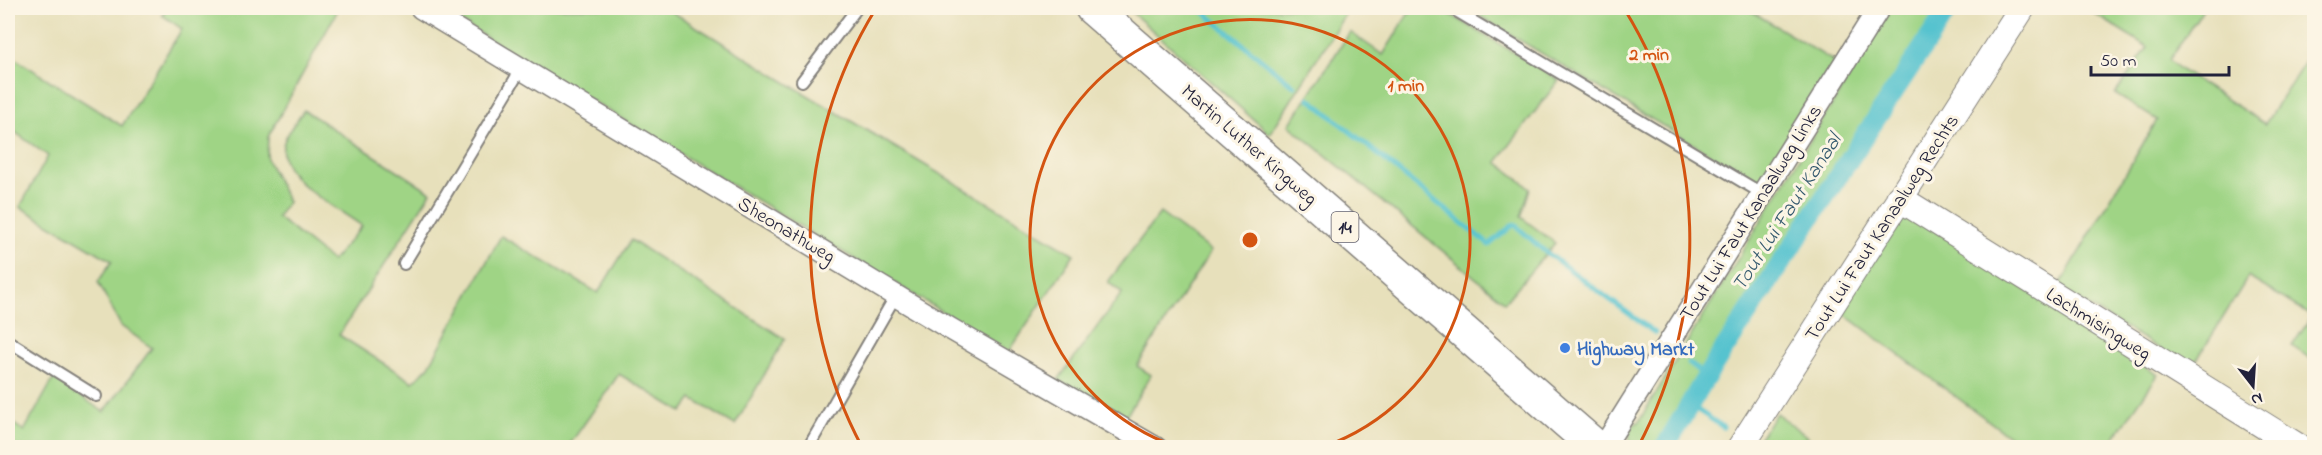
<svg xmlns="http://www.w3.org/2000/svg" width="2322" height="455" viewBox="0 0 2322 455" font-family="'Indie Flower',sans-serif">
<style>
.green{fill:#9fd485;stroke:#607b60;stroke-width:1.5}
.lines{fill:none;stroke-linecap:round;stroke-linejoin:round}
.stream{stroke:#57c3cf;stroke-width:5}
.canal{stroke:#57c3cf;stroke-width:20}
.service-casing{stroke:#84817b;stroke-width:14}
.minor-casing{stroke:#84817b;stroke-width:24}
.tertiary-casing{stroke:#84817b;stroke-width:28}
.primary-casing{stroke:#84817b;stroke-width:36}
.service{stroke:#fff;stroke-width:10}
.minor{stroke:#fff;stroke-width:21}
.tertiary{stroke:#fff;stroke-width:26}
.primary{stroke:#fff;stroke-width:33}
.ring{fill:none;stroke:#d45411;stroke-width:3}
.shop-dot{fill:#3f7fe0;stroke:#fcf5e5;stroke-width:2}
.labels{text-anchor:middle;stroke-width:6;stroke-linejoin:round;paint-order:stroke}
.shield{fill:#fcf5e5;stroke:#63616e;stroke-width:1.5}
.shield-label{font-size:18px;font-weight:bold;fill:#22223b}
.street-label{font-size:20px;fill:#22223b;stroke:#fcf5e5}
.shop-label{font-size:20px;font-weight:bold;fill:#366cbe;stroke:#fcf5e5;text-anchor:start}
.water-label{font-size:21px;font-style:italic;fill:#355a6f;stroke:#fcf5e5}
.centre{fill:#d45411;stroke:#fcf5e5;stroke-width:3}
.ring-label{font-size:18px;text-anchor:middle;font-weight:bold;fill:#d45411;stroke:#fcf5e5;stroke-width:6;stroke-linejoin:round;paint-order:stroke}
</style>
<rect width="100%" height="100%" fill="#fcf5e5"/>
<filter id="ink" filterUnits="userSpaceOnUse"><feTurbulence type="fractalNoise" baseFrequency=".0167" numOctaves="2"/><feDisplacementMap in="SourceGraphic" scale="12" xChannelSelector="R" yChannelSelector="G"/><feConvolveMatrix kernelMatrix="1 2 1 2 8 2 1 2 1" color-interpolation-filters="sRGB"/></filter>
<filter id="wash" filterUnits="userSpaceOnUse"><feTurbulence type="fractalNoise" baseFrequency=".008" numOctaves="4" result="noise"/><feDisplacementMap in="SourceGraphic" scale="24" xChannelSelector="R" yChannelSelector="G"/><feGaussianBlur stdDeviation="1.35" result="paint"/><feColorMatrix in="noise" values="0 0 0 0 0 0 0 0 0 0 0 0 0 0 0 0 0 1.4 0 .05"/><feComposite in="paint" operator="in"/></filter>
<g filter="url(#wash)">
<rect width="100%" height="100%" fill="#e7e0bb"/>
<g class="green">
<path d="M167,8H243L250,12L253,8H339L268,137L267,159L288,202L277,217L332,261L362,226C338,207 272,178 284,142C287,131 298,119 304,110L431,192L339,335L413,382L429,366L501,236L598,293L631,240L785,339L735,425L692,399L682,412L619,374L568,447H8V420L24,431L54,378L104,412L152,348L121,326L98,282L112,261L20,207L48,156L8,127V54L122,126L182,29L162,15Z"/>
<path d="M438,8H666L794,87L1074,254L1009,352Z"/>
<path d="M1127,8H1349L1270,134Z"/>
<path d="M1412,8H1440L1559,80L1497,162L1530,188L1521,217L1555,243L1505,302L1289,125L1350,32L1383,55Z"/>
<path d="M1466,8H1746L1835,62L1760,184Z"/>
<path d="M1891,8H1949L1706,377L1665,447H1633L1630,444L1629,429L1639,421Z"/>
<path d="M2085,8H2204L2169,60L2185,73L2265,124L2314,48V361L2292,346L2312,316L2248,277L2192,368L2058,288L2157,120L2115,94L2148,47Z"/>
<path d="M1160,213L1211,251L1137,366L1151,375L1125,418L1058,380L1122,293L1108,282Z"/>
<path d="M1911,215L2158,375L2108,447H2024L1839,310L1904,216Z"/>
<path d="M1776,413L1814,442L1811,447L1753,448Z"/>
</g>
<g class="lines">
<g class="stream">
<path d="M1199,8L1294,86"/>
<path d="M1309,98L1489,245L1514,224L1543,250L1655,333"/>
<path d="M1689,363L1706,377"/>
<path d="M1690,405L1723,427"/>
</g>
<path class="canal" d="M1666,445L1706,377L1949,8"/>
</g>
</g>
<g filter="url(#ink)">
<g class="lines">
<defs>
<g id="service">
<path d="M1451,8L1763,194"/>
<path d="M802,81L857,8"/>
<path d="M404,264L521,69"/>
<path d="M8,341L96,396"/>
<path d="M808,448L896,295"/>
</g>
<g id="minor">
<path d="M421,8L949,328L1156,448"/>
<path d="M1603,448L1879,8"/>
</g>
<g id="tertiary">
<path d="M1899,198L2300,448"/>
<path d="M1740,448L2022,8"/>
</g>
<path id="primary" d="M1092,8L1597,448"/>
</defs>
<use href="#service" class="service-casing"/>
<use href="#minor" class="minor-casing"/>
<use href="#tertiary" class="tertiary-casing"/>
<use href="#primary" class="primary-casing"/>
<use href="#service" class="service"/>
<use href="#minor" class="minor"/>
<use href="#tertiary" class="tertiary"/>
<use href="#primary" class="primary"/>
</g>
</g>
<g class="ring">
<path d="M1177 447A220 220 0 1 1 1323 447"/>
<path d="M862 447A440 440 0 0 1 875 10M1625 10A440 440 0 0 1 1638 447"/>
</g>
<circle class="shop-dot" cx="1565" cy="348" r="6"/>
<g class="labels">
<rect class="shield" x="1331.5" y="212" width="27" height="30" rx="4.5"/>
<g class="shield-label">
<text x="1345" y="233">14</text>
</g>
<g class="street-label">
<text transform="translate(1250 144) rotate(41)" y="7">Martin Luther Kingweg</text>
<text transform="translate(1750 212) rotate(-58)" y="7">Tout Lui Faut Kanaalweg Links</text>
<text transform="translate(1881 227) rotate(-57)" y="7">Tout Lui Faut Kanaalweg Rechts</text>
<text transform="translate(787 229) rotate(31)" y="7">Sheonathweg</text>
<text transform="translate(2099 323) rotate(32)" y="7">Lachmisingweg</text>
</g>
<g class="shop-label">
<text x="1577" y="355">Highway Markt</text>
</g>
<g class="water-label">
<text transform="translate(1786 212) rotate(-57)" y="7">Tout Lui Faut Kanaal</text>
</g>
</g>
<circle cx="1250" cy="240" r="9" class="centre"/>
<g class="ring-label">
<text x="1649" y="60">2 min</text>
<text x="1406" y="91">1 min</text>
</g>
<rect width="2322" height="455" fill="none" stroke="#fcf5e5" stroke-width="30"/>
<g transform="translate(2253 386) rotate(163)" stroke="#fcf5e5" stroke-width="4.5" paint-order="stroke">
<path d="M0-4.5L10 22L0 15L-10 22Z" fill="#22223b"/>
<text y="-9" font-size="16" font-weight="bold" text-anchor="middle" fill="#22223b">N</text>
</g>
<path d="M2091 66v9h138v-9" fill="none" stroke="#22223b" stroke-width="3"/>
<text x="2100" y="66" font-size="18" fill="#22223b" stroke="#fcf5e5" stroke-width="4.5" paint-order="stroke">50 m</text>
</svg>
